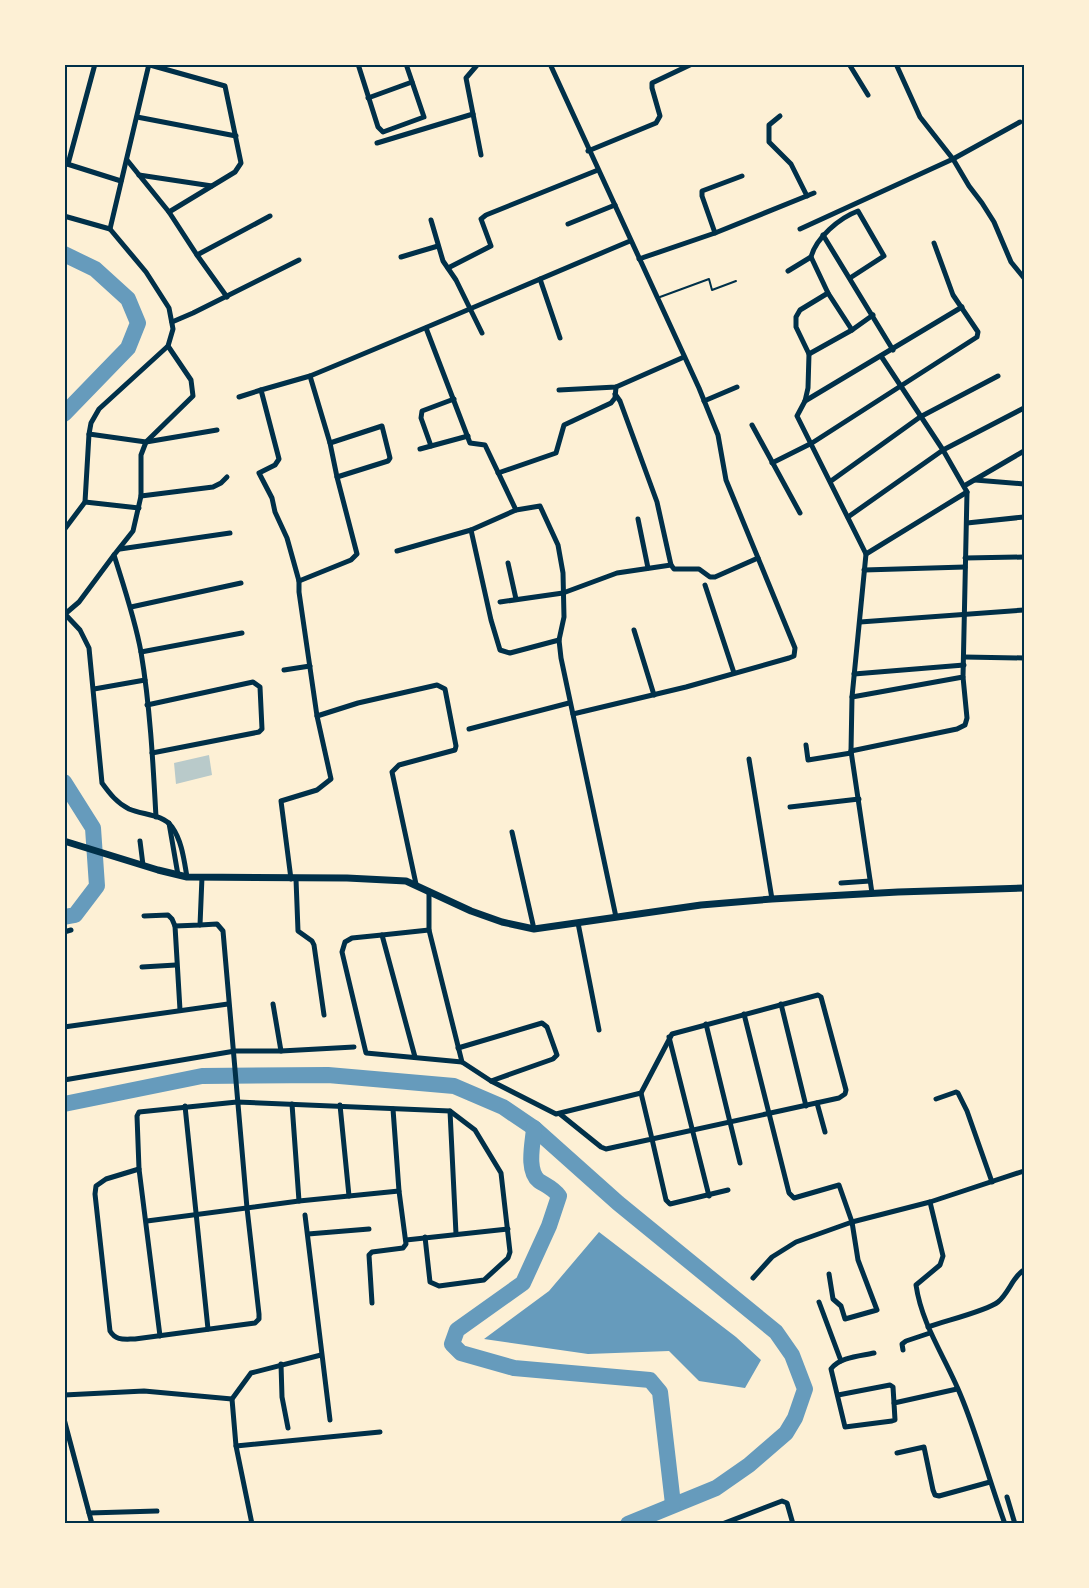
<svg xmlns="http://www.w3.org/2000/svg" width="1089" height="1588" viewBox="0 0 1089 1588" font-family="Merriweather,serif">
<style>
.green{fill:#b9caca}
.water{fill:#669bbc}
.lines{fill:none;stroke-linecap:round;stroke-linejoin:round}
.river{stroke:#669bbc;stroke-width:16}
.service{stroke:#003049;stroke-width:2}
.minor{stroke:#003049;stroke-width:5}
.secondary{stroke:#003049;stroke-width:7}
.neatline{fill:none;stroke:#003049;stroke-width:2}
</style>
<rect width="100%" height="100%" fill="#fdf0d5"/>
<path class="green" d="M209,755L212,775L176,784L174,763Z"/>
<path class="water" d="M599,1232L736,1337L761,1360L745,1388L699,1381L669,1351L588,1354L484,1339L549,1291Z"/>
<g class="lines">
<g class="river">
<path d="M64,254L95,269L128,299L138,323L128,348L64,414"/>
<path d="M64,782L93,828L97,886L75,915L64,917"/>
<path d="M64,1104L202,1076L328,1075L454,1086L503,1107L534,1128L618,1203L776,1332L792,1355L805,1389L795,1418L786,1433L749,1465L716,1488L628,1524"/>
<path d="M534,1128C533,1143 526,1170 539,1181C547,1186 553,1188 559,1196L549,1226L523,1283L457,1330L452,1344L461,1353L514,1368L650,1380L660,1392L673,1504"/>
</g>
<path class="service" d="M660,297L709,279L712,290L736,281"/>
<g class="minor">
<path d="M358,64L378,127L383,132L424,117L406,64"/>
<path d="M478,64L466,78L481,155"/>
<path d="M550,64L699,388L718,435L726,480L795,648L794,656L789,658L686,687L573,714"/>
<path d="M849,64L868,95"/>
<path d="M896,64L920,117L953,159L969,186L982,203L994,222L1011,262L1024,278"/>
<path d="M150,65L225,86L241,163L235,172L169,212"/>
<path d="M368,98L412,82"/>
<path d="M780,116L769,125V142L791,164L807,196"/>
<path d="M137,117L236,136"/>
<path d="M377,143L473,114"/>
<path d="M588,151L656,123L660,116L652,88V83L692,64"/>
<path d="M127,160L169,212L197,255L227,297"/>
<path d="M64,163L121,181"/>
<path d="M68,164L95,64"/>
<path d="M139,175L212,186"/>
<path d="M64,216L110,229"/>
<path d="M431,220L443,261L456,280L482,333"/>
<path d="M568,224L615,205"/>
<path d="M800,229L953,159L1020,122"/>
<path d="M715,233L702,196V191L742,176"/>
<path d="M823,235L893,350"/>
<path d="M197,255L270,216"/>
<path d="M401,257L438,246"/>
<path d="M639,259L715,233L814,193"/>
<path d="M448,268L491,246L481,219L486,215L598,170"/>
<path d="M788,271L811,257"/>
<path d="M850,278L884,256L858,211C839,218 816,238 811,257L828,293L852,330"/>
<path d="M540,279L560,338"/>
<path d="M828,293L800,310L796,317V327L809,354L808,388L805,401L797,416L866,554L852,697L851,751L872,893"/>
<path d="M172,322L193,313L299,260"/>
<path d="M426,328L470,443L485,445L516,510L540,506L558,545L563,573L564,617L559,640L561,658L616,917"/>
<path d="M809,354L852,330L873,315"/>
<path d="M559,390L616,387L684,357"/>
<path d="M615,394L620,401L657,502L671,565"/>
<path d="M239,397L261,390"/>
<path d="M704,401L737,387"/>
<path d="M805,401L962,307"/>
<path d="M752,425L800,513"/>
<path d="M89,434L146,442L217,430"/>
<path d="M330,443L382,426L390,458L388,461L337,477"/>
<path d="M431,446L421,418L422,411L454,399"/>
<path d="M420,449L468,436"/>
<path d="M772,463L812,443L977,337L978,332L953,295L934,243"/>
<path d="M498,473L556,453L564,425L611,403L615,398L616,387"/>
<path d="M975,480L1024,484"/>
<path d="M831,481L920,417L998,376"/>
<path d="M964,486L1024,451"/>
<path d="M141,496L213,487L221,483L227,477"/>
<path d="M85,502L139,508"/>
<path d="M516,510L471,530L491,620L500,650L510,653L559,640"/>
<path d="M848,517L943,450L1024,408"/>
<path d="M638,519L648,568"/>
<path d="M967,523L1024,517"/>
<path d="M64,530L85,502L89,434L91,423L99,409L168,346L173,329L169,308L146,272L110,229L149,64"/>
<path d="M120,549L230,533"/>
<path d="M397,551L471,530"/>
<path d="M866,554L967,492"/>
<path d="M965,558L1024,557"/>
<path d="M508,563L516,599"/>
<path d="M864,570L965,567"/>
<path d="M299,581L351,560L357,554L337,477L330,443L310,376C417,332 523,286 630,241"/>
<path d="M705,585L734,673"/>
<path d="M500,602L563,593L617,573L671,565L674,569H699L710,577H715L758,558"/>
<path d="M131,607L241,583"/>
<path d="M64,613L80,630L89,648L102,783C110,794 117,803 129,809C143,815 163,814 172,827C182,841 184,860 187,877"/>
<path d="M65,614L79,602L114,555"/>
<path d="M860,622L1024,610"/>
<path d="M634,630L654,695"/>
<path d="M141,652L242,633"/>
<path d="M964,657L1024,658"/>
<path d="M284,670L310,666"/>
<path d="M854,674L964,665"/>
<path d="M94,689L145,680"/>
<path d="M852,697L963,677L967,492L943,450L881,356"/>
<path d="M147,705L253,682L260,687L262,729L259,732L152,753"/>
<path d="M317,716L358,703L437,685L445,689L456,746L455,750L399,765L392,772L416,884"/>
<path d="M469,729L569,703"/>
<path d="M806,745L808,760L851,753"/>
<path d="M851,751L957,729L965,725L967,718L963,677"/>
<path d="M749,759L772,899"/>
<path d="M790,807L859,799"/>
<path d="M156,817C153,762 150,706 141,652C135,619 124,587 114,555L133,531L141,496V455L146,442L193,396L191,380L168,346"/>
<path d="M169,823L178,875"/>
<path d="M512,832L534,929"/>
<path d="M140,841L143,865"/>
<path d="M291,879L281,801L317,790L331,779L317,716L299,592V581L287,538L275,512L272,498L259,473L275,465L279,459L261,390L310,376"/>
<path d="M296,879L298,931L312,941L314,945L324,1015"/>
<path d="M841,883L870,881"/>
<path d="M429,891V930L462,1062L491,1081L556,1114L641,1093L672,1034L818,995L821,997L846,1090L845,1094L839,1098L652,1139L666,1200L670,1204L728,1190"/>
<path d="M144,916L168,915L172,919L175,926"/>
<path d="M578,923L599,1030"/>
<path d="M64,932L71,930"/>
<path d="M382,935L352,938L345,942L342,952L366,1053L462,1062"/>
<path d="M142,967L176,965"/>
<path d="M273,1004L281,1051L354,1047"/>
<path d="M781,1004L806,1106"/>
<path d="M180,1010L175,926L200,925L202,877"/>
<path d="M744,1014L789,1193L794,1198L839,1185L852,1222L930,1202L1024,1171"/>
<path d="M706,1024L740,1163"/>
<path d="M64,1027L228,1004"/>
<path d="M669,1037L709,1196"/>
<path d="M458,1048L542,1023L547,1027L557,1055L553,1059L491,1081"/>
<path d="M415,1057L382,935L429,930"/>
<path d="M64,1080L235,1051H281"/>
<path d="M936,1099L956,1092L958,1093L967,1111L992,1182"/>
<path d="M817,1103L825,1132"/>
<path d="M292,1104L299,1201"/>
<path d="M340,1105L349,1196"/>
<path d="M185,1106L208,1329"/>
<path d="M450,1111L456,1234"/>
<path d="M560,1114L601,1147L606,1149L652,1139L641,1093"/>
<path d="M139,1169L106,1179L96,1186L95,1194L110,1331C116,1341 124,1339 135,1339L255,1323L259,1319V1314L247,1208L223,931L217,924L200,925"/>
<path d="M930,1202L943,1256L940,1265L916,1285C922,1327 948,1361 963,1401C979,1441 990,1483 1005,1524"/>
<path d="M305,1215L330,1420"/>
<path d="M147,1221L299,1201L399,1191"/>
<path d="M308,1234L369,1229"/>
<path d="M406,1240L508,1229"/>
<path d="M753,1278L772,1257L796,1242L852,1222L858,1260L877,1310L845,1319L841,1306L833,1299L829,1274"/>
<path d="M819,1302L841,1361"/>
<path d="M372,1303L369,1255L372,1252L403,1248L406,1244L399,1191L393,1109"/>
<path d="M928,1327C944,1321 987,1311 998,1302C1009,1293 1013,1276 1024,1270"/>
<path d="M160,1336L139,1169L137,1116L139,1112L237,1102L450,1111L475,1130L501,1173L510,1252L508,1258L484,1280L439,1286L430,1282L425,1237"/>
<path d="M903,1350L902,1344L906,1341L930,1333"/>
<path d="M874,1353C861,1356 839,1357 831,1369L845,1427L892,1421L895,1420L894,1403L957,1389"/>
<path d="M281,1364L282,1397L288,1428"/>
<path d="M64,1395L144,1391L232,1399"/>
<path d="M838,1395L890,1385L893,1387L894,1403"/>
<path d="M64,1419L92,1524"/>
<path d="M236,1446L380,1432"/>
<path d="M897,1453L924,1447L933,1490L935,1495L939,1496L990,1482"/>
<path d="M1007,1497L1015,1524"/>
<path d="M89,1513L157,1511"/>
<path d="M252,1524L236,1446L232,1399L251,1373L321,1355"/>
<path d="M722,1524L782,1501L787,1503L793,1524"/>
</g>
<path class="secondary" d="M64,841L158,870L187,877L347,878L406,881L471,911L502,922L534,929L701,905L772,899L898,892L1024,888"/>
</g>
<rect width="1089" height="1588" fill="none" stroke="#fdf0d5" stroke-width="132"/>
<rect x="66" y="66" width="957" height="1456" class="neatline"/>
</svg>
